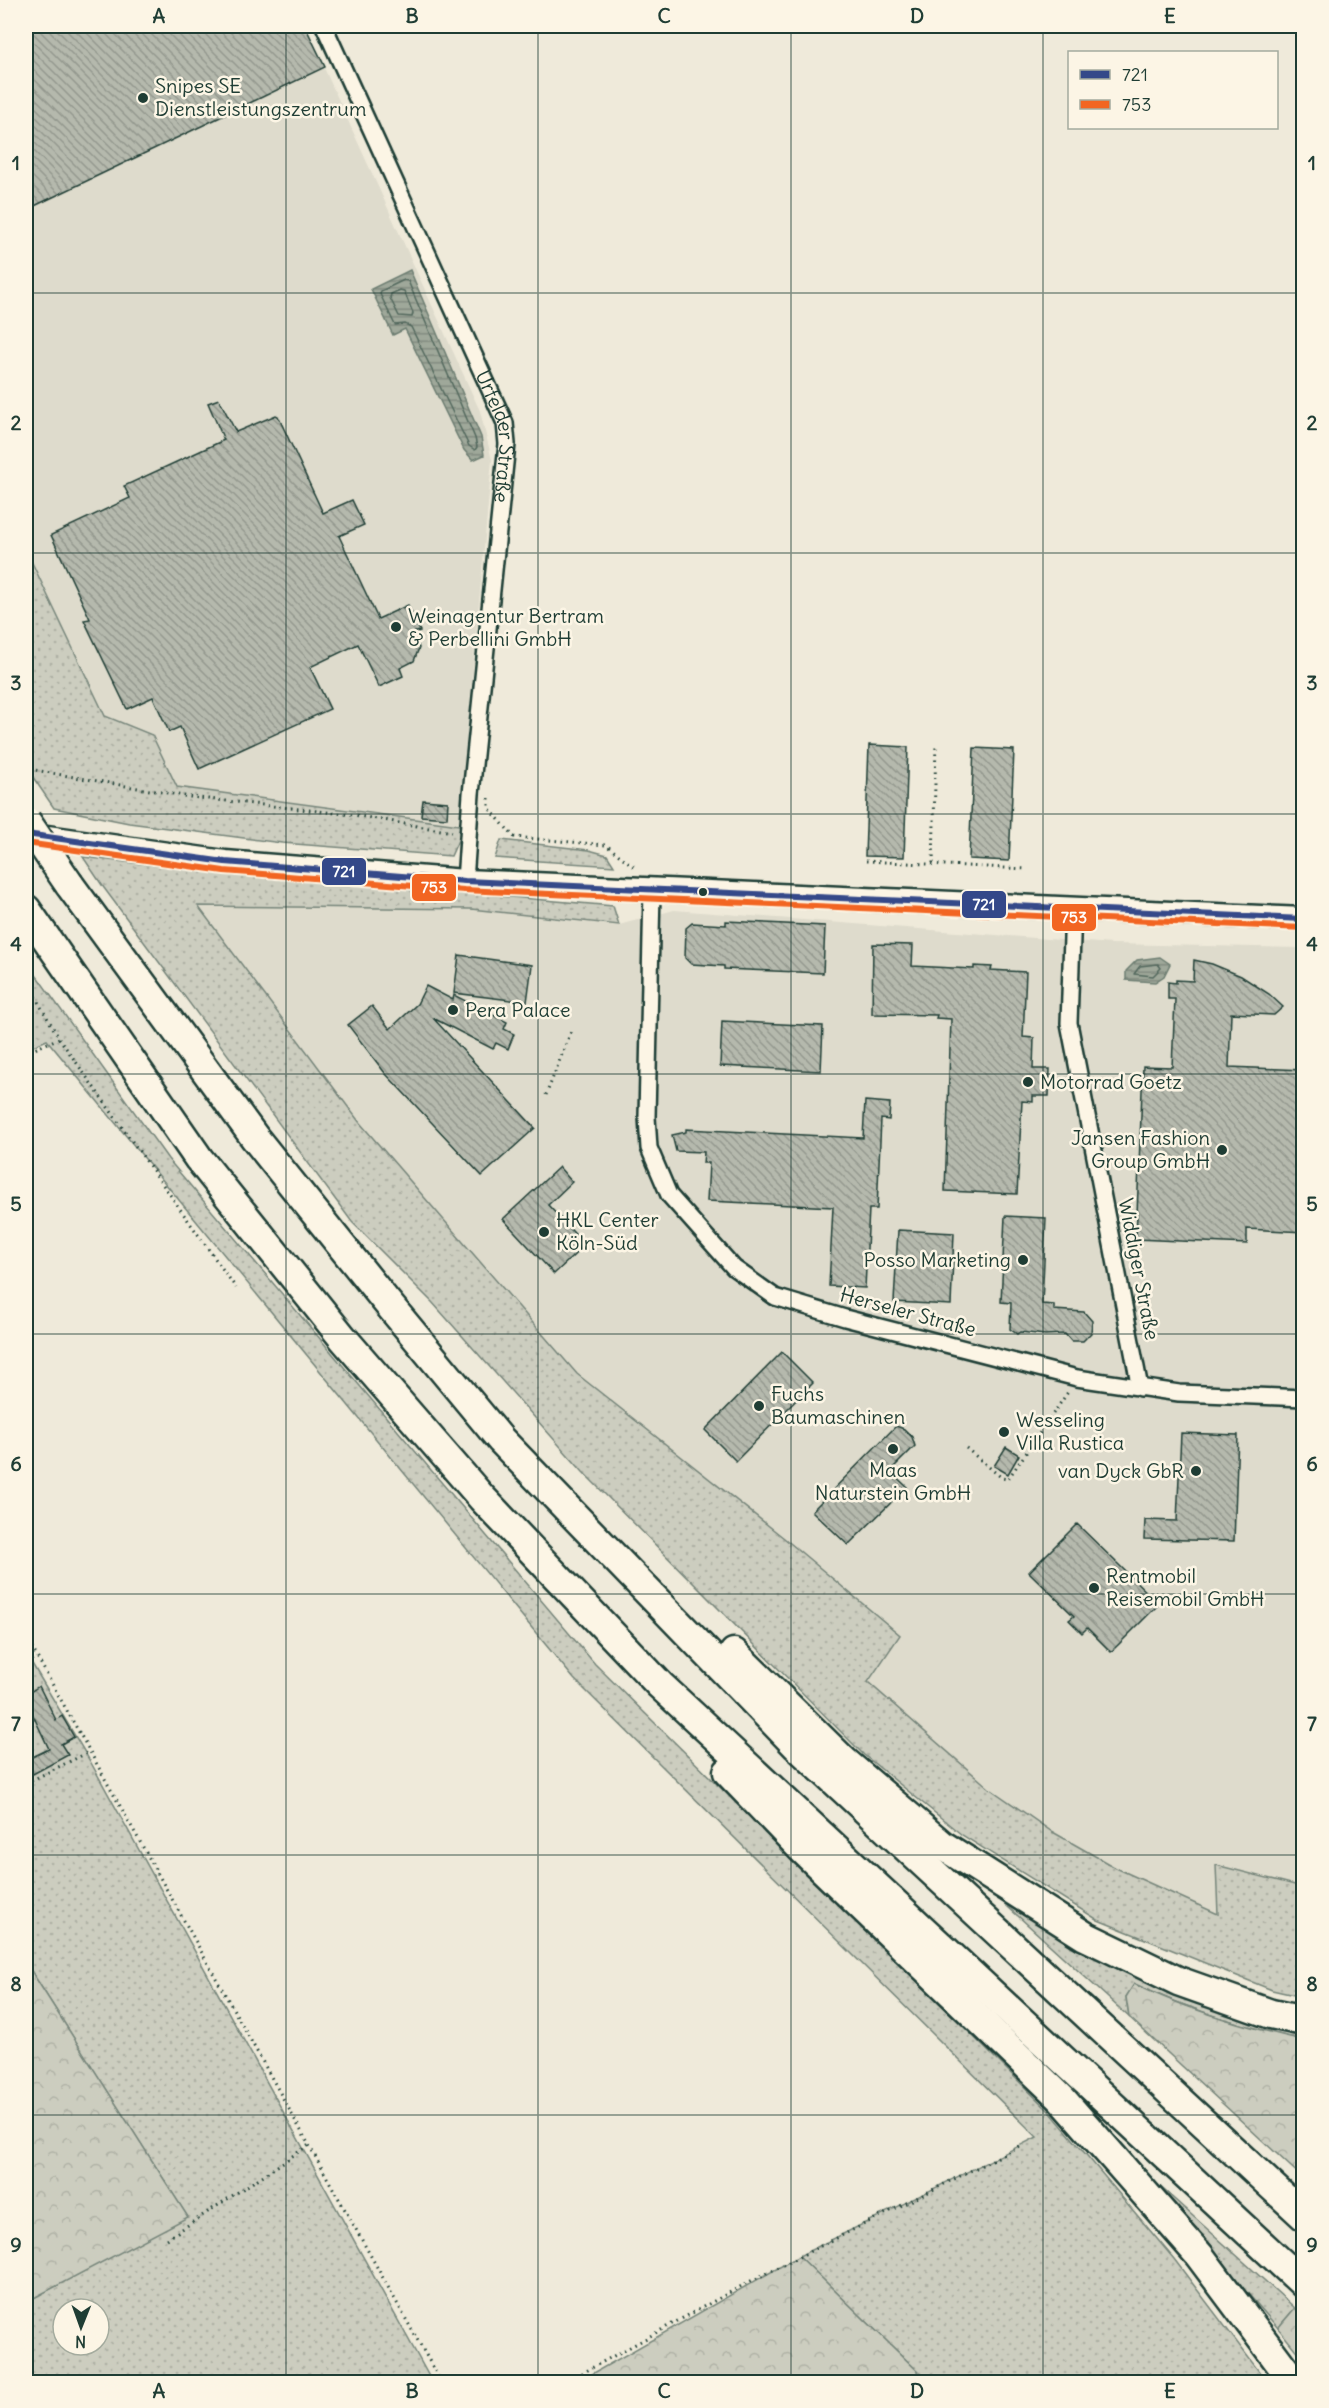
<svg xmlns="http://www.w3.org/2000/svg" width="1329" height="2408" viewBox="0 0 1329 2408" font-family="Delius,sans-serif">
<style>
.built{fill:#dedbcc}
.grass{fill:url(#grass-dots);stroke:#76857a;stroke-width:1.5;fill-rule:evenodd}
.forest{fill:url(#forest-crowns);stroke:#76857a;stroke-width:1.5}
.water{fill:url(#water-rules);stroke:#6c7d71;stroke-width:1.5}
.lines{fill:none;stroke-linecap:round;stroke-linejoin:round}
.shore{stroke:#52685d;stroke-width:1.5}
.building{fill:url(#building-back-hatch);stroke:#1f3d34;stroke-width:1.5}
.minor-casing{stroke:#1f3d34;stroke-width:20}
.secondary-casing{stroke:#1f3d34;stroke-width:27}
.motorway-casing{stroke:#1f3d34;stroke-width:33}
.path{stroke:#1f3d34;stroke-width:3;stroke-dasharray:1.5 4.5;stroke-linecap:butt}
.minor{stroke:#fcf5e5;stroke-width:15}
.secondary{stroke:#fcf5e5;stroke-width:22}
.motorway{stroke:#fcf5e5;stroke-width:28}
.motorway-bridge-casing{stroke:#1f3d34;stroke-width:33;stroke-linecap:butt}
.motorway-bridge{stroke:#fcf5e5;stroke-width:28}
.bus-1-casing{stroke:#fcf5e5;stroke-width:10}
.bus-2-casing{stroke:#fcf5e5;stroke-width:10}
.bus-1{stroke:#344889;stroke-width:6}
.bus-2{stroke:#f26522;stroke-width:6}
.grid{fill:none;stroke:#1f3d34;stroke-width:1.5;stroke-opacity:0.55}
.poi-dot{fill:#1f3d34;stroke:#fcf5e5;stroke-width:2}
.labels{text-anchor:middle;stroke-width:5;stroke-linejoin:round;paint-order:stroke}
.poi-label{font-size:20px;fill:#1f3d34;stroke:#fcf5e5;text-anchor:start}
.street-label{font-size:20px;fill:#1f3d34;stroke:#fcf5e5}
.line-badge{stroke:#fcf5e5;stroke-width:2}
.badge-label{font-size:16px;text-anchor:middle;font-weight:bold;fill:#fff}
.neatline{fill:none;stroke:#1f3d34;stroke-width:2}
.grid-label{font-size:20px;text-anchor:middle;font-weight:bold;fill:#1f3d34}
</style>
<defs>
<pattern id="grass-dots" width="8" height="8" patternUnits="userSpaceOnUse" patternTransform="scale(1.5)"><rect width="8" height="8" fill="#cccdbf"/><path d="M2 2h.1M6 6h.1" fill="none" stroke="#afb1a5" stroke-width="1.8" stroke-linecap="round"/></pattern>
<pattern id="forest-crowns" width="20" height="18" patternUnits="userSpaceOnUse" patternTransform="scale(1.5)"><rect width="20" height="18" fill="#cccdbf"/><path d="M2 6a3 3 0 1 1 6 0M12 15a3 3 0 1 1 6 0" fill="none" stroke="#afb1a5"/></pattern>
<pattern id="water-rules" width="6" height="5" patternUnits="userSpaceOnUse" patternTransform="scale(1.5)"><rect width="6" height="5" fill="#9fa89a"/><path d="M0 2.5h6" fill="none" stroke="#818a7e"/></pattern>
<pattern id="building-back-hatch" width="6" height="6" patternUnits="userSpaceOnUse" patternTransform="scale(1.5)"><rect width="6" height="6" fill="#b5b9ad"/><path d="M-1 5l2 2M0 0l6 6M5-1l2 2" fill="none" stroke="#93988e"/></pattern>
</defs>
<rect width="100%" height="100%" fill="#efeada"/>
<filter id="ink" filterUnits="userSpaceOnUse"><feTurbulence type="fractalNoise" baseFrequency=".0167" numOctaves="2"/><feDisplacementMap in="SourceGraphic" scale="12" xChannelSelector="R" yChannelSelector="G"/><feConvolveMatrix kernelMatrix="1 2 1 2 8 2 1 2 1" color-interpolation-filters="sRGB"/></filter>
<g filter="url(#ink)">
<g class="built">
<path d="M26,26H305L480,411L492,460L459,825L177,787L152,735L105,716L26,550Z"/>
<path d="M197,905L471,909L619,925L674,910L1112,944L1303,948V1887L1217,1865L1219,1914L1116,1868L1052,1831L989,1788L867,1681L900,1635L784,1538L577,1374L360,1123Z"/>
</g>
<g class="grass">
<path d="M26,550L105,716L152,735L177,787L459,825L462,826L459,838L451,856L282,843L129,823L54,808L26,767Z"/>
<path d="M501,840L589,850L607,855L614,866L495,858Z"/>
<path d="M83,857L183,869L613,906L619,925L471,909L198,906L360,1123L577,1374L784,1538L900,1635L868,1682L989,1788L1051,1831L1116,1868L1218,1914L1216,1865L1303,1887V1997L1272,1990L1098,1920L962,1835L864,1755L583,1472L432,1302L352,1222L104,888Z"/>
<path d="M26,961L168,1159L595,1664L1051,2113L1174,2259L1267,2382H929L799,2256L1037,2137L574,1679L47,1040L26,1049Z"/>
<path d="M28,1657L90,1761L432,2382H26V2302L187,2216L26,1963V1658ZM63,2309H99V2345H63Z"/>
<path d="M974,1876L1303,2033V2040C1245,2027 1189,2010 1135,1984L1126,1997L1129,2017Z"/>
<path d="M1135,2164L1295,2308L1278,2328Z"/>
</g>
<g class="forest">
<path d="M26,1963L188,2217L26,2302Z"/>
<path d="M1134,1984C1189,2010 1245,2027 1303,2040V2178L1129,2017L1126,1997Z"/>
<path d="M799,2256L929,2382H578Z"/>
<path d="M1295,2308L1303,2317V2359L1278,2328Z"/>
</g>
<g class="water">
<path d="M410,270L481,437L484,455L473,460L464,450L405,329L393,335L371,289Z"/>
<path d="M1160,957L1170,964L1164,976L1155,982L1126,980V971L1137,960Z"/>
</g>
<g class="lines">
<g class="shore">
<path d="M404,280L408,281L475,438L477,447L475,450L469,446L411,327L405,324L395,325L380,294L381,291Z"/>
<path d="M400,290L404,291L413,313L412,317L399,316L390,298L391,294Z"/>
<path d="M1158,964L1161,968L1153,976L1134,974L1140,966Z"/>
</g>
</g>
<g class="building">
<path d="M26,26H305L325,67L26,210Z"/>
<path d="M219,399L236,432L276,415L278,416L323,513L352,500L364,525L339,536L378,619L408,605L420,631L413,633L419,648L414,661L400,668L403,676L379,687L358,644L310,667L330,709L199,769L180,727L169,732L153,697L127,709L84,620L90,619L51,535L130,498L124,486L224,440L208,403Z"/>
<path d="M869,745L908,747L904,857L865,856Z"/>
<path d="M974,748L1014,750L1009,861L969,859Z"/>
<path d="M423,800L448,802L447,818L421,816Z"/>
<path d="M726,921L825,926L823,973L724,969V966L691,964L685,958L686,928L692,923L726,925Z"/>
<path d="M873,944L913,945L912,966L974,969V966L992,967L991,970L1026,972L1023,1037L1034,1038L1033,1069H1050L1049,1096H1033V1102L1022,1101L1017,1194L945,1191L951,1019L936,1018L937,1015L872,1014Z"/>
<path d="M459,955L532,965L527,1002L454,993Z"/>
<path d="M1194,960L1212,964L1241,976L1269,994L1283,1007L1274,1015L1231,1013L1229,1067L1304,1070V1232L1247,1229V1244L1136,1239L1143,1066L1172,1067L1175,999H1168V982L1176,983V980L1193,981Z"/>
<path d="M426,986L453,1000L454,995L507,1022L504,1029L514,1034L508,1049L496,1043L493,1049L433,1018L535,1128L482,1176L385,1073L348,1025L372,1006L390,1029L417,1004Z"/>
<path d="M722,1021L823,1026L821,1071L720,1066Z"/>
<path d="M865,1101L890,1103L889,1120L881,1119L877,1209H869L865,1288L829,1286L833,1207L707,1201L709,1163H703L704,1152L676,1151L672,1135L686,1132V1129L863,1138Z"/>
<path d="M559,1167L572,1182L548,1205L585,1245L554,1274L503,1219Z"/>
<path d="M1005,1216L1046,1218L1042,1304L1054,1305V1310L1084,1312L1092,1321L1091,1333L1083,1341H1071L1065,1334L1045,1335L1020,1332L1017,1334L1010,1329L1011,1303L1001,1302Z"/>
<path d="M898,1230L954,1233L951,1305L894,1302Z"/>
<path d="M782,1352L813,1383L736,1461L705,1430Z"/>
<path d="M896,1426L904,1429L912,1437L915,1446L890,1471L907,1487L848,1545L812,1511Z"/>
<path d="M1181,1433L1238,1435L1234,1541L1144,1539L1145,1520L1177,1521Z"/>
<path d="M1006,1447L1019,1455L1008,1474L994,1466Z"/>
<path d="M1077,1524L1159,1604L1111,1652L1087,1628L1082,1633L1069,1620L1074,1616L1029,1572Z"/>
<path d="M39,1686L56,1720L62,1716L74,1737L61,1744L68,1755L33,1774L26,1760L49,1749L32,1713L26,1717V1695Z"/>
</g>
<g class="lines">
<defs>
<g id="minor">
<path id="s1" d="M324,26L505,423L507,444L471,794L465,881"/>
<path d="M652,891L647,1117L649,1148L669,1195L734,1268L775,1297L845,1318L1077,1378L1179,1393L1304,1398"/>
<path d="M1073,909L1069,1023L1140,1388"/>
</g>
<path id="secondary" d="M26,834L225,862L465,881L1304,919"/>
<g id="motorway">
<path d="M69,884L255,1138L385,1300L501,1440L797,1746L1304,2216"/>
<path d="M26,909L199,1159L343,1338L482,1498L660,1685L1304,2284"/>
<path d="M734,1653L845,1762L942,1845L1085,1936L1178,1981L1271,2014L1304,2021"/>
<path d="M728,1772L802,1849L1061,2098L1199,2255L1294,2382"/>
</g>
</defs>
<use href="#minor" class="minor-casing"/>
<use href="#secondary" class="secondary-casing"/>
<use href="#motorway" class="motorway-casing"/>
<g class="path">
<path d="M26,756L34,770L190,797L354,815L452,832"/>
<path d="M489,798V808L514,837L606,845L636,868"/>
<path d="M866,861L1026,869"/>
<path d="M933,863L936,744"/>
<path d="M26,981L59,1038L26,1053"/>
<path d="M59,1038L236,1288"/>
<path d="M546,1095L572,1029"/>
<path d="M966,1448L1002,1478L1008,1479L1068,1392"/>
<path d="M26,1637L441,2382"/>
<path d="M26,1661L37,1658"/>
<path d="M26,1783L89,1752"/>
<path d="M167,2239L309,2145"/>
<path d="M566,2382L747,2283L1024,2144"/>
</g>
<use href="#minor" class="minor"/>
<use href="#secondary" class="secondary"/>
<use href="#motorway" class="motorway"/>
<defs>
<path id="motorway-bridge" d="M26,821L69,884"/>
</defs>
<use href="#motorway-bridge" class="motorway-bridge-casing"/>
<use href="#motorway-bridge" class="motorway-bridge"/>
<defs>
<path id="bus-1" d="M26,834L225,862L465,881L1304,919"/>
<path id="bus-2" d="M26,843L224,871L464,890L1304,928"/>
</defs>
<use href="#bus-1" class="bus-1-casing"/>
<use href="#bus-2" class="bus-2-casing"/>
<use href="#bus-1" class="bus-1"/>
<use href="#bus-2" class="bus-2"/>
</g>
</g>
<path class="grid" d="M286,26V2382M538,26V2382M791,26V2382M1043,26V2382M26,293H1304M26,553H1304M26,814H1304M26,1074H1304M26,1334H1304M26,1594H1304M26,1855H1304M26,2115H1304"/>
<g class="poi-dot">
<circle cx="143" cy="98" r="6"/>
<circle cx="396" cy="627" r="6"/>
<circle cx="703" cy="892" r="5"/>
<circle cx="453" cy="1010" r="6"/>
<circle cx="1028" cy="1082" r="6"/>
<circle cx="1222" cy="1150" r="6"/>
<circle cx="544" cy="1232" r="6"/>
<circle cx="1023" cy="1260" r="6"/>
<circle cx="759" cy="1406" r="6"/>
<circle cx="1004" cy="1432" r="6"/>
<circle cx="893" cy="1449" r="6"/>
<circle cx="1196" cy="1471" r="6"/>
<circle cx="1094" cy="1588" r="6"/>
</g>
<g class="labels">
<g class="poi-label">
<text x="155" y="93">Snipes SE<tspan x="155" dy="23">Dienstleistungszentrum</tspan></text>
<text x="408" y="623">Weinagentur Bertram<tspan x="408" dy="23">&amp; Perbellini GmbH</tspan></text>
<text x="465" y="1017">Pera Palace</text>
<text x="1040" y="1089">Motorrad Goetz</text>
<text x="1210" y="1145" text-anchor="end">Jansen Fashion<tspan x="1210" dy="23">Group GmbH</tspan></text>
<text x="556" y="1227">HKL Center<tspan x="556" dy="23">Köln-Süd</tspan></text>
<text x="1011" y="1267" text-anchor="end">Posso Marketing</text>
<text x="771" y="1401">Fuchs<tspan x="771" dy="23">Baumaschinen</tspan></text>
<text x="1016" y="1427">Wesseling<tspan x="1016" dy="23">Villa Rustica</tspan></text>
<text x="893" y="1477" text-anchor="middle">Maas<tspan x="893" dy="23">Naturstein GmbH</tspan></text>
<text x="1184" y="1478" text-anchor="end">van Dyck GbR</text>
<text x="1106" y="1583">Rentmobil<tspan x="1106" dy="23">Reisemobil GmbH</tspan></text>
</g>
<g class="street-label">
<text dy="7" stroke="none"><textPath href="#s1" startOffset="448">Urfelder Straße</textPath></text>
<text transform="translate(1139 1269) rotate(79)" y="7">Widdiger Straße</text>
<text transform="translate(908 1312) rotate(15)" y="7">Herseler Straße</text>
</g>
</g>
<g class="line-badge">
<rect x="321" y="857" width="46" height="29" rx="6" fill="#344889"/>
<rect x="411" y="873" width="46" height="29" rx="6" fill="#f26522"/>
<rect x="961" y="890" width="46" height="29" rx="6" fill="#344889"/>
<rect x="1051" y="903" width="46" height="29" rx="6" fill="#f26522"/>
</g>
<g class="badge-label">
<text x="344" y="877">721</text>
<text x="434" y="893">753</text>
<text x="984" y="910">721</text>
<text x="1074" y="923">753</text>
</g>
<rect width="1329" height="2408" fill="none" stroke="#fcf5e5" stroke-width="66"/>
<rect x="1068" y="51" width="210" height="78" fill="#fcf5e5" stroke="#a4ab9e" stroke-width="1.5"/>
<rect x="1080" y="70" width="30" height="9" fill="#344889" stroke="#a4ab9e" stroke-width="1.5"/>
<text x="1122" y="81" font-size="18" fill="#1f3d34">721</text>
<rect x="1080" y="100" width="30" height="9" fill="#f26522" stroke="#a4ab9e" stroke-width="1.5"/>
<text x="1122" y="111" font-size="18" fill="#1f3d34">753</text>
<g transform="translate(81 2327) rotate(181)"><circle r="28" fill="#fcf5e5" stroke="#a4ab9e" stroke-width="1.5"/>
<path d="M0-4.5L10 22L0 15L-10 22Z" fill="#1f3d34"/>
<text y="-9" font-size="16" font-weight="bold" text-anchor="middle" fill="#1f3d34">N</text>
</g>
<rect x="33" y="33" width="1263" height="2342" class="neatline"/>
<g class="grid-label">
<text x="159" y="23">A</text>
<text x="412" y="23">B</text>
<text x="664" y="23">C</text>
<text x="917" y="23">D</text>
<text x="1170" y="23">E</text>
<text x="16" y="170">1</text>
<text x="1312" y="170">1</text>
<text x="16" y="430">2</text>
<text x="1312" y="430">2</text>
<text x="16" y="690">3</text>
<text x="1312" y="690">3</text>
<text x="16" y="951">4</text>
<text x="1312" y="951">4</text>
<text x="16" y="1211">5</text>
<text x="1312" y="1211">5</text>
<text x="16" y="1471">6</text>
<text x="1312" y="1471">6</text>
<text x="16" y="1731">7</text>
<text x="1312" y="1731">7</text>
<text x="16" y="1991">8</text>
<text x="1312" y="1991">8</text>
<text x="16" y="2252">9</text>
<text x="1312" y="2252">9</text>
<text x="159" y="2398">A</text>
<text x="412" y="2398">B</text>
<text x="664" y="2398">C</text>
<text x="917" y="2398">D</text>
<text x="1170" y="2398">E</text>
</g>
</svg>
